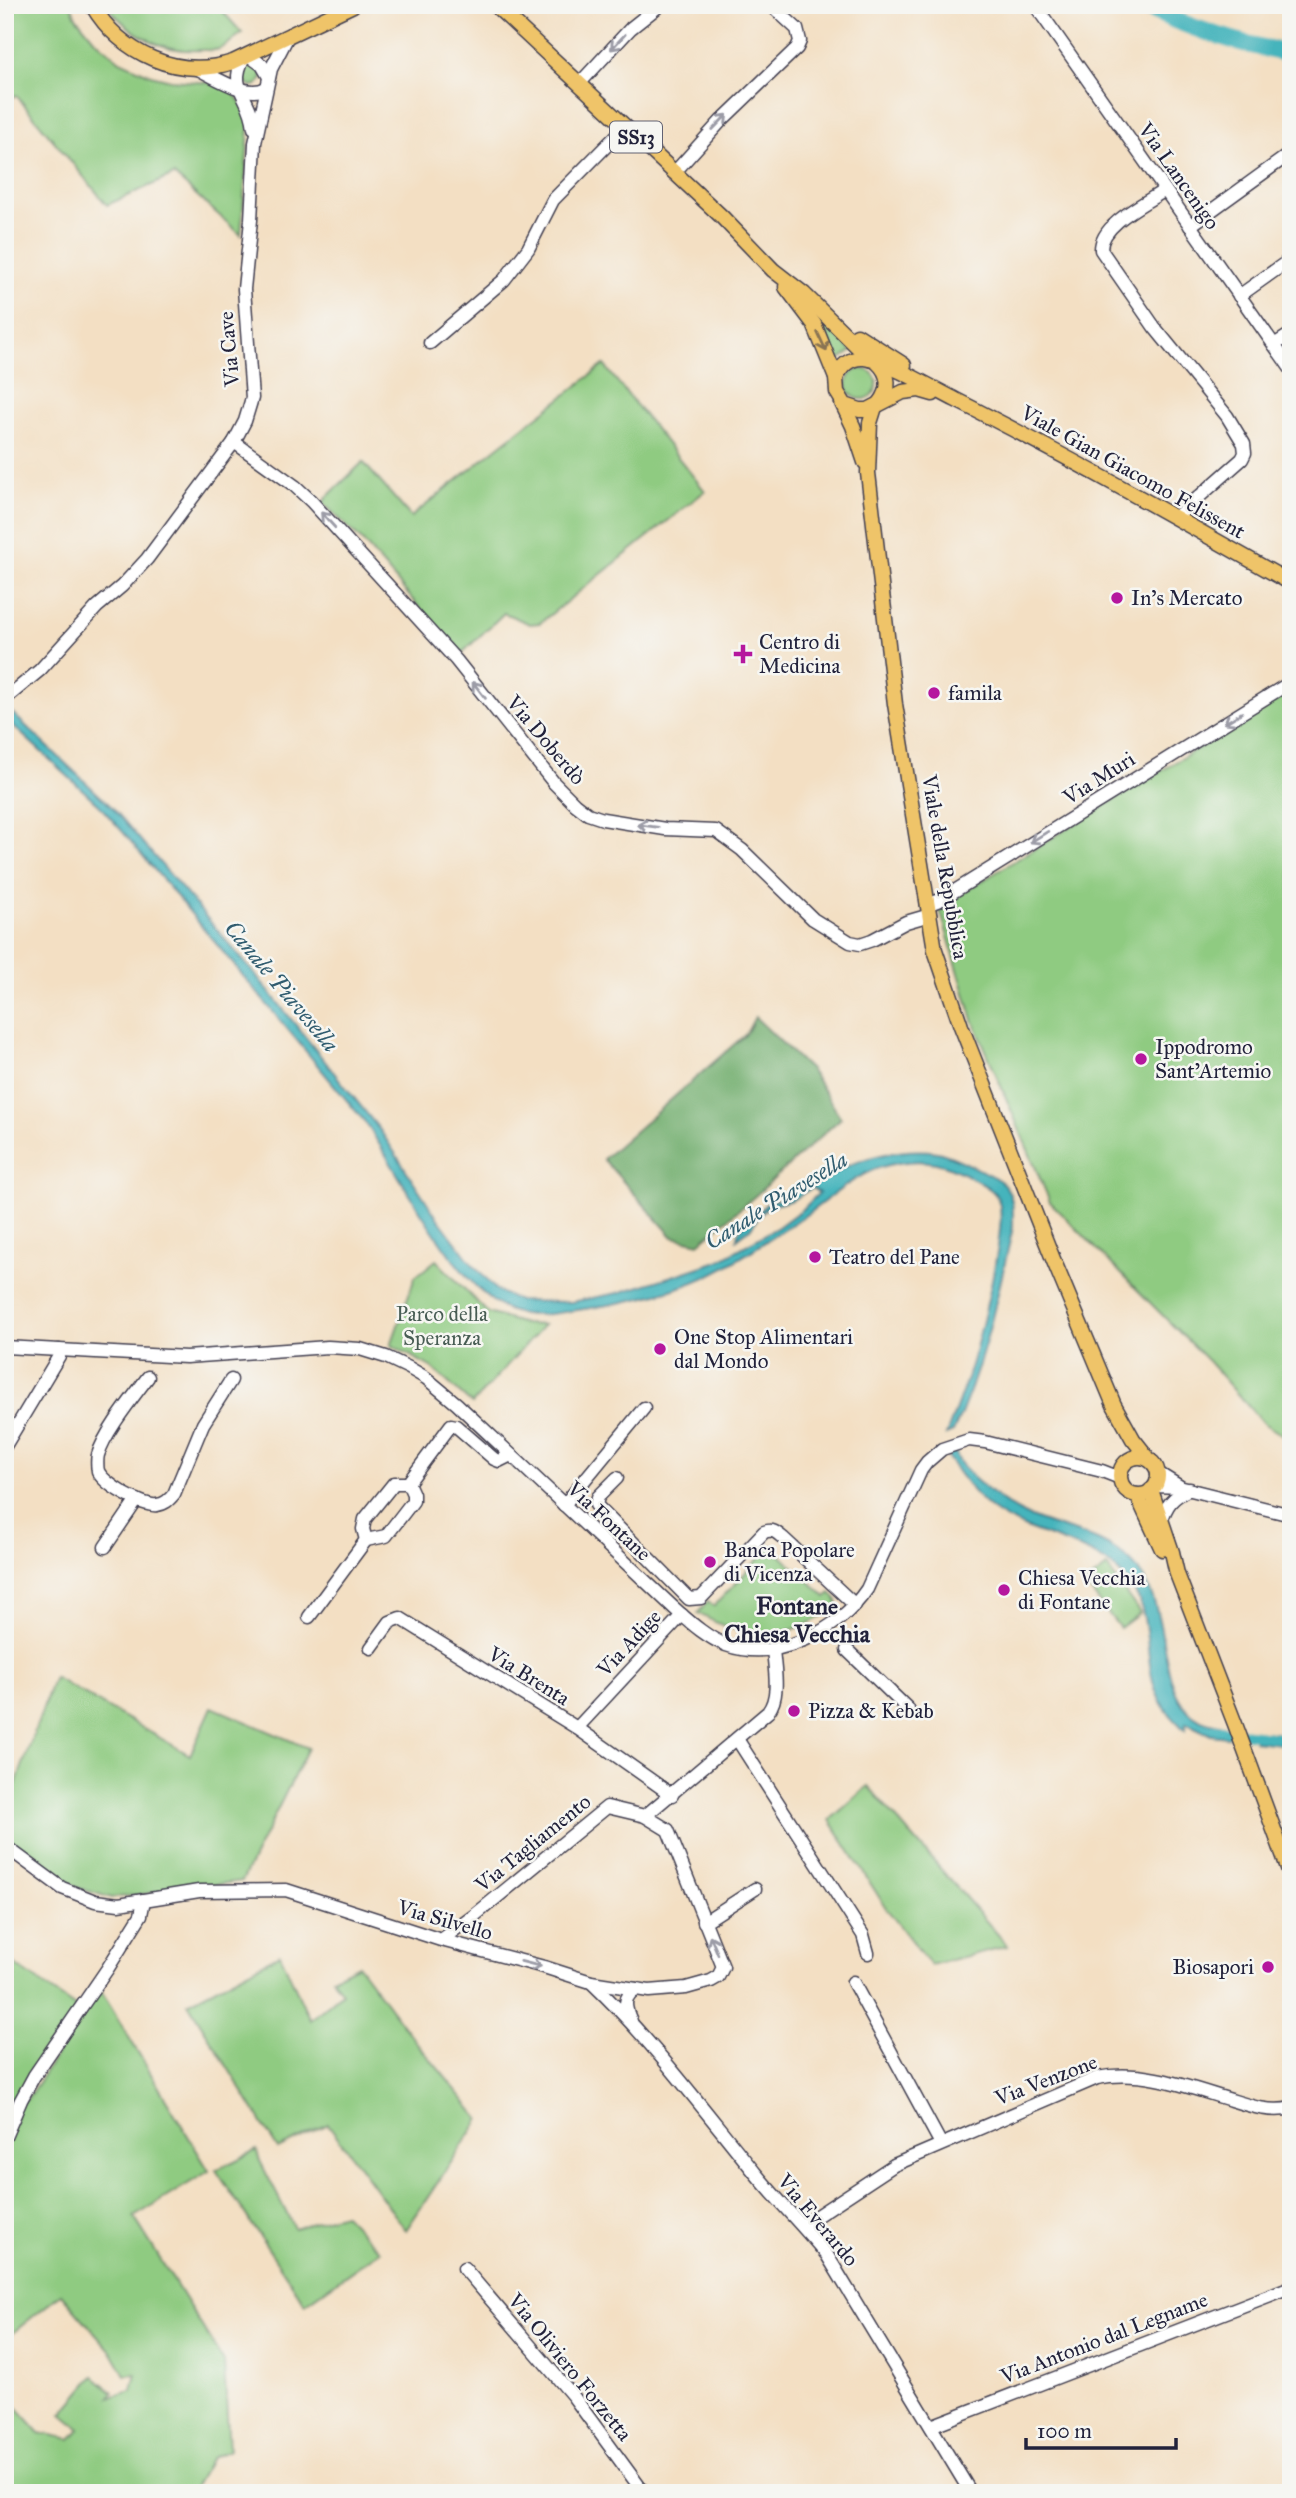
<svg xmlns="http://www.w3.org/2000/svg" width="1296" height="2498" viewBox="0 0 1296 2498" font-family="'IM FELL Great Primer',serif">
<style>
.green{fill:#8fcb81;stroke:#58765e;stroke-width:2}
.forest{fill:#73af6f;stroke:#4a6855;stroke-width:2}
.water{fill:#44b4bc;stroke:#336b7c;stroke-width:2}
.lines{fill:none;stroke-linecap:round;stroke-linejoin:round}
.canal{stroke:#44b4bc;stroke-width:10}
.river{stroke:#44b4bc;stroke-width:18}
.minor-casing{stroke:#413e4f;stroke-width:15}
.major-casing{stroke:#413e4f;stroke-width:17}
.minor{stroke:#fff;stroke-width:12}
.major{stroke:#efc469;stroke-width:14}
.oneway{stroke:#9c9ca7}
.oneway2{stroke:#887352}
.poi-dot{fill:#b5179e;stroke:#f6f6f2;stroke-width:2.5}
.labels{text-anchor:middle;stroke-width:5;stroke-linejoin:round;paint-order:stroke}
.shield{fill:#f6f6f2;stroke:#626272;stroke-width:2}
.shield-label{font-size:19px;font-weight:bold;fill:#22223b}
.street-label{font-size:21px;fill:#22223b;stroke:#f6f6f2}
.poi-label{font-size:21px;fill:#22223b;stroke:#f6f6f2;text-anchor:start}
.park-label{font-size:21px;fill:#485d54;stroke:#f6f6f2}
.water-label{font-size:23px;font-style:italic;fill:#305c6f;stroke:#f6f6f2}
.quarter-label{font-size:24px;font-weight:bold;fill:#22223b;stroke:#f6f6f2}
</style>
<rect width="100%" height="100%" fill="#f6f6f2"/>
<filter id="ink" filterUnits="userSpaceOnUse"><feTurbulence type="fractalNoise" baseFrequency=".0143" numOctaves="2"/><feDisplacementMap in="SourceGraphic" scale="14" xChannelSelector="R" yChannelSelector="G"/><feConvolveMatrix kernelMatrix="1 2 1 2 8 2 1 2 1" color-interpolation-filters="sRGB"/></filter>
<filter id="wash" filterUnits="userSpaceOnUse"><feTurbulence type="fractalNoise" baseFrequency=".00686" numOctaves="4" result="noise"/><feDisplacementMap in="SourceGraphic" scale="28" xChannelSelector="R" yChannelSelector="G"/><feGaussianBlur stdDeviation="1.57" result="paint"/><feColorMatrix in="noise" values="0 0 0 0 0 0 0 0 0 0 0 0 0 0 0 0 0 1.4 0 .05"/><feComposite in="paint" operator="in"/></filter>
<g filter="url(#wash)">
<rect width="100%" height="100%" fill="#f3dfc3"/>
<g class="green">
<path d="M5,5H71L76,17L94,39L120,61L151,75L171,80L210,83L233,92L250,116L241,235L174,175L107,205L16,95L9,100L5,95Z"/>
<path d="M106,5H217L242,33C235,38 227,46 219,49C214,51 207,50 202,50C163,53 131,35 106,5Z"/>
<circle cx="252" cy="76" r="10"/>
<path d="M818,317L852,351L837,361Z"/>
<path d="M604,365L705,491L540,623L530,624L504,613L460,655L364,543L323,503L328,496L363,462L411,517L498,447Z"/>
<circle cx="862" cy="384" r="15"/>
<path d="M1291,691V1440L1263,1423L1209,1362L1050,1202L973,1020L940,910L943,905Z"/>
<path d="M436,1260L488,1313L524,1324L544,1325L472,1404L431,1367L391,1345L415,1277Z"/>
<path d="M771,1546L826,1597L831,1593L836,1598L838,1605C793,1641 746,1642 698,1613L708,1601L714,1606Z"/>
<path d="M1107,1567L1140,1613L1120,1628L1085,1584Z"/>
<path d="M54,1677L190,1755L212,1707L308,1748L242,1881L112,1898L78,1888L59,1877L5,1836V1799L16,1784Z"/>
<path d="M868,1786L1008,1946L930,1965L886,1908L830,1820Z"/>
<path d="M280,1954L310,2020L342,1993L332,1978L358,1965L411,2036L480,2119L406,2230L328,2124L278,2149L188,2003Z"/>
<path d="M5,1958L78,2009L39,2061L12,2107L27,2099L100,1989L209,2171L134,2217L224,2362L229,2450L211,2458L191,2493H5V2394L40,2433L71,2439L80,2429L62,2414L94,2376L113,2392L110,2397L132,2391L136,2374L125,2375L112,2352L61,2294L5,2339V2145L17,2116L5,2111Z"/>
<path d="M257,2150L259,2159L294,2228L344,2214L380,2251L305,2304L216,2170Z"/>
</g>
<path class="forest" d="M755,1017L811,1071L841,1118L755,1196L699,1243L673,1237L603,1159L746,1034Z"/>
<g class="water">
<path d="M9,710L113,808L259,979L380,1130L436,1216L473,1265L497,1291L519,1301L571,1302L618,1293L682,1273L718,1261L778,1227L805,1207L819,1193L812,1188L792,1200L770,1206L763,1211L750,1229L737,1239L738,1232L766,1204L787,1196L820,1178H829C853,1157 905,1147 937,1152C952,1155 968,1164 982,1171C991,1176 1003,1180 1008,1190C1014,1201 1013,1214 1013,1227C997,1297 984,1367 953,1432L946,1435C953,1417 960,1399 966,1381C976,1351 1010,1224 998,1199C995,1191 986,1186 979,1182C947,1163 926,1156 889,1165C856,1172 830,1199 803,1217C768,1239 733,1266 694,1282C661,1295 627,1302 591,1308C567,1311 537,1319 513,1312C460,1296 397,1168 365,1122L123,832L98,804L11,724L5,716Z"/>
<path d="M955,1451C959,1464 967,1472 977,1481C990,1492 1005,1504 1020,1512C1058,1532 1097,1530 1131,1562C1176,1605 1152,1693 1198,1718C1206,1723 1215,1724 1224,1726L1228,1737L1211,1735L1186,1723L1185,1730C1176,1721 1167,1713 1161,1702C1141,1666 1155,1618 1130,1584C1099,1543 1041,1541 1000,1515C978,1502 961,1476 947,1456Z"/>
<path d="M1252,1731L1291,1735V1745L1255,1741Z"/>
</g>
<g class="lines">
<path class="canal" d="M1214,1729L1291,1740"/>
<path class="river" d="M1141,5C1188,28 1240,44 1291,54"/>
</g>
</g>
<g filter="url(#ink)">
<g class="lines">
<defs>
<g id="minor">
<path d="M1035,5L1291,369"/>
<path d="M248,55L262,65L269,77"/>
<path d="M244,57C227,90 251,94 254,128"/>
<path d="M196,68C215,77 247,99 266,88"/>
<path d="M579,84L631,28L660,5"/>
<path d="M674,173L721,121L797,48L800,41L797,29L771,5"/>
<path d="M1165,190C1146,203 1100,224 1101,250L1155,328L1227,416L1244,444L1245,453L1242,459L1175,518"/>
<path d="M1190,226L1291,153"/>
<path d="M1239,296L1291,259"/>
<path d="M430,343L504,280L528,249L553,200L625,127"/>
<path d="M1274,345L1291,334"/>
<path d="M234,442L295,486L311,501L456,660L554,783L575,804L588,814L603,819L665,829L716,831L742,850L813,919L850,942L860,944L872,940L906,922L930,915"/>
<path d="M5,699L40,670L97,607L122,586L147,559L234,442L245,421L252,398L244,289L251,220L255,143L271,69L288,36"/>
<path d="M927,905L940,900L1291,682"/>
<path d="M5,1347L186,1357L328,1347L360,1349L386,1357L409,1368L426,1378L457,1404L674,1608C690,1622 706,1637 726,1645C777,1663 839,1631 867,1589L921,1470L927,1462L942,1449L969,1440L985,1442L1102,1471L1120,1478"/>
<path d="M148,1377C134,1396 104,1433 98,1455C97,1458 97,1467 98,1471C103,1484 143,1507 157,1505C165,1504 169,1500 174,1494L203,1424L231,1380"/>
<path d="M5,1446L59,1356V1350"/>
<path d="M1158,1473L1179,1486"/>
<path d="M617,1478L598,1497L596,1505L689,1599L701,1598L764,1532C773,1529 776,1532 783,1538L855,1605"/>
<path d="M394,1483H408L413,1494V1501L386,1536L366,1540L363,1529L365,1519Z"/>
<path d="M408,1483L451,1425L456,1426L494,1459L499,1461L511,1455"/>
<path d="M1155,1486L1179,1487L1291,1515"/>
<path d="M564,1505L644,1408"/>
<path d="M1161,1523C1166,1505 1172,1497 1190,1489"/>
<path d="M105,1547L137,1500"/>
<path d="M309,1617L366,1540"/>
<path d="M371,1648L390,1622L400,1618L577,1728L672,1795"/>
<path d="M847,1650L908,1709"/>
<path d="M577,1728L682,1615"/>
<path d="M737,1739L863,1935L868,1953"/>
<path d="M645,1816L768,1712C781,1695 774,1668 773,1648"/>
<path d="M5,1846L62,1888L95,1901L119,1904L199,1891L286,1890L441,1940L544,1967L591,1982L649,1991L686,1988L711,1981L718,1977L723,1967L668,1830L645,1816L607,1807L475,1915L441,1940"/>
<path d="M704,1922L755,1889"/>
<path d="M591,1982C652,2040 703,2109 756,2174C779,2202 804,2227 827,2255L971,2493"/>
<path d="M853,1982L941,2144"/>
<path d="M631,2021C625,2008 622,1997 636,1989"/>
<path d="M5,2137L21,2100L34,2076L108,1968L141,1915L144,1900"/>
<path d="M803,2225L894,2165L1097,2078C1143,2069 1188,2087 1231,2100C1250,2106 1271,2113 1291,2108"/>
<path d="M464,2268L573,2396L644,2493"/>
<path d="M931,2426L1291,2287"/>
</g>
<g id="major">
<path d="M92,5C121,54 178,80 233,62L353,5"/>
<path d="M495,5L721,216L773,270L804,294L870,359"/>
<path d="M786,287L814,324L836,378L837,392L845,405L860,410H868L903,392L919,390L933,394"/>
<path d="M857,335L904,365"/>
<path d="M877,362C890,374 891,389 880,403"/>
<path d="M836,378C841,366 850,357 864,358C883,359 936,390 956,400C1069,457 1180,520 1291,583"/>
<path d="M842,403L853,426L865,462"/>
<path d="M875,407L870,423L868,473L895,704L935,950L961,1026L1053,1259L1114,1405L1133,1439L1148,1458"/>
<circle cx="1139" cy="1476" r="19"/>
<path d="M1151,1490L1172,1552L1177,1574L1235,1724L1291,1876"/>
<path d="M1137,1495L1162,1549"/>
</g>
</defs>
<use href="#minor" class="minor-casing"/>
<use href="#major" class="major-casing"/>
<use href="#minor" class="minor"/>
<use href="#major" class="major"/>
</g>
<defs><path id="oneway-shaft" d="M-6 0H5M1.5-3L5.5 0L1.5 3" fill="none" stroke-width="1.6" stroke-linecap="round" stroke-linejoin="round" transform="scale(1.75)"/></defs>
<g class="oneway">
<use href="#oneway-shaft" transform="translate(618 42) rotate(133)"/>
<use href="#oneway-shaft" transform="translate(720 122) rotate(-46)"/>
<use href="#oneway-shaft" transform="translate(328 520) rotate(-132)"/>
<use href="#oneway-shaft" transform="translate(479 690) rotate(-128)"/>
<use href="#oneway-shaft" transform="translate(1233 718) rotate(148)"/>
<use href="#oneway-shaft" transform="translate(648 826) rotate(-172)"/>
<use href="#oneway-shaft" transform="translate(1039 837) rotate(148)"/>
<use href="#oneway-shaft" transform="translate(714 1945) rotate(-113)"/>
<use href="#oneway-shaft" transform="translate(531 1964) rotate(14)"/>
</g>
<use class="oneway2" href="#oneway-shaft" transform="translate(822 342) rotate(65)"/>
</g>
<g class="poi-dot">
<circle cx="1117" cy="598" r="7"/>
<path d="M739.5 643.5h7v7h7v7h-7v7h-7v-7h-7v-7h7z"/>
<circle cx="934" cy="693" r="7"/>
<circle cx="1141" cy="1059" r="7"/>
<circle cx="815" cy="1257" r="7"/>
<circle cx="660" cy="1349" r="7"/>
<circle cx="710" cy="1562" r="7"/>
<circle cx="1004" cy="1590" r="7"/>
<circle cx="794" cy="1711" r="7"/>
<circle cx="1268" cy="1967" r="7"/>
</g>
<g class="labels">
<rect class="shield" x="610" y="121.5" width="52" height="31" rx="5"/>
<g class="shield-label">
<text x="636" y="144">SS13</text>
</g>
<g class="street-label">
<text transform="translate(1179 176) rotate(55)" y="7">Via Lancenigo</text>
<text transform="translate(229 349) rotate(-95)" y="7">Via Cave</text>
<text transform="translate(1133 472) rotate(29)" y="7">Viale Gian Giacomo Felissent</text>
<text transform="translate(546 740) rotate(50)" y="7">Via Doberdò</text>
<text transform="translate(1099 778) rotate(-32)" y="7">Via Muri</text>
<text transform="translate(945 867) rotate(80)" y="7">Viale della Repubblica</text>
<text transform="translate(609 1521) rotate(43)" y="7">Via Fontane</text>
<text transform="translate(629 1643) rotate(-47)" y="7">Via Adige</text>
<text transform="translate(529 1676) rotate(32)" y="7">Via Brenta</text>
<text transform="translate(533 1843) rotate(-39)" y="7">Via Tagliamento</text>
<text transform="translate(445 1920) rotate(16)" y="7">Via Silvello</text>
<text transform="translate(1046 2080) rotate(-21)" y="7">Via Venzone</text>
<text transform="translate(818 2220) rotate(50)" y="7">Via Everardo</text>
<text transform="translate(1104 2338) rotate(-21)" y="7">Via Antonio dal Legname</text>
<text transform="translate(570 2367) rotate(51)" y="7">Via Oliviero Forzetta</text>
</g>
<g class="poi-label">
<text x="1131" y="605">In's Mercato</text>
<text x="759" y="649">Centro di<tspan x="759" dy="24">Medicina</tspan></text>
<text x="948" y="700">famila</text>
<text x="1155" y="1054">Ippodromo<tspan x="1155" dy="24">Sant'Artemio</tspan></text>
<text x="829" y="1264">Teatro del Pane</text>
<text x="674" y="1344">One Stop Alimentari<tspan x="674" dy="24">dal Mondo</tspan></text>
<text x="724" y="1557">Banca Popolare<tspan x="724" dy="24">di Vicenza</tspan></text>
<text x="1018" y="1585">Chiesa Vecchia<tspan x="1018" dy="24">di Fontane</tspan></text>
<text x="808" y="1718">Pizza &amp; Kebab</text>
<text x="1254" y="1974" text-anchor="end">Biosapori</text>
</g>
<g class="park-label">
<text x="442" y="1321">Parco della<tspan x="442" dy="24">Speranza</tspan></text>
</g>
<g class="water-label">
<text transform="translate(282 986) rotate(50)" y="8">Canale Piavesella</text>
<text transform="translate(776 1200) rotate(-32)" y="8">Canale Piavesella</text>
</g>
<g class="quarter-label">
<text x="797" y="1614">Fontane<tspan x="797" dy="28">Chiesa Vecchia</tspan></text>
</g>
</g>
<rect width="1296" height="2498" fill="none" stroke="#f6f6f2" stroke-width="28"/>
<path d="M1026 2438v10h150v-10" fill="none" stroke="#22223b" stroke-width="3.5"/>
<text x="1037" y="2438" font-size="21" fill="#22223b" stroke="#f6f6f2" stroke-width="5" paint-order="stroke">100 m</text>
</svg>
